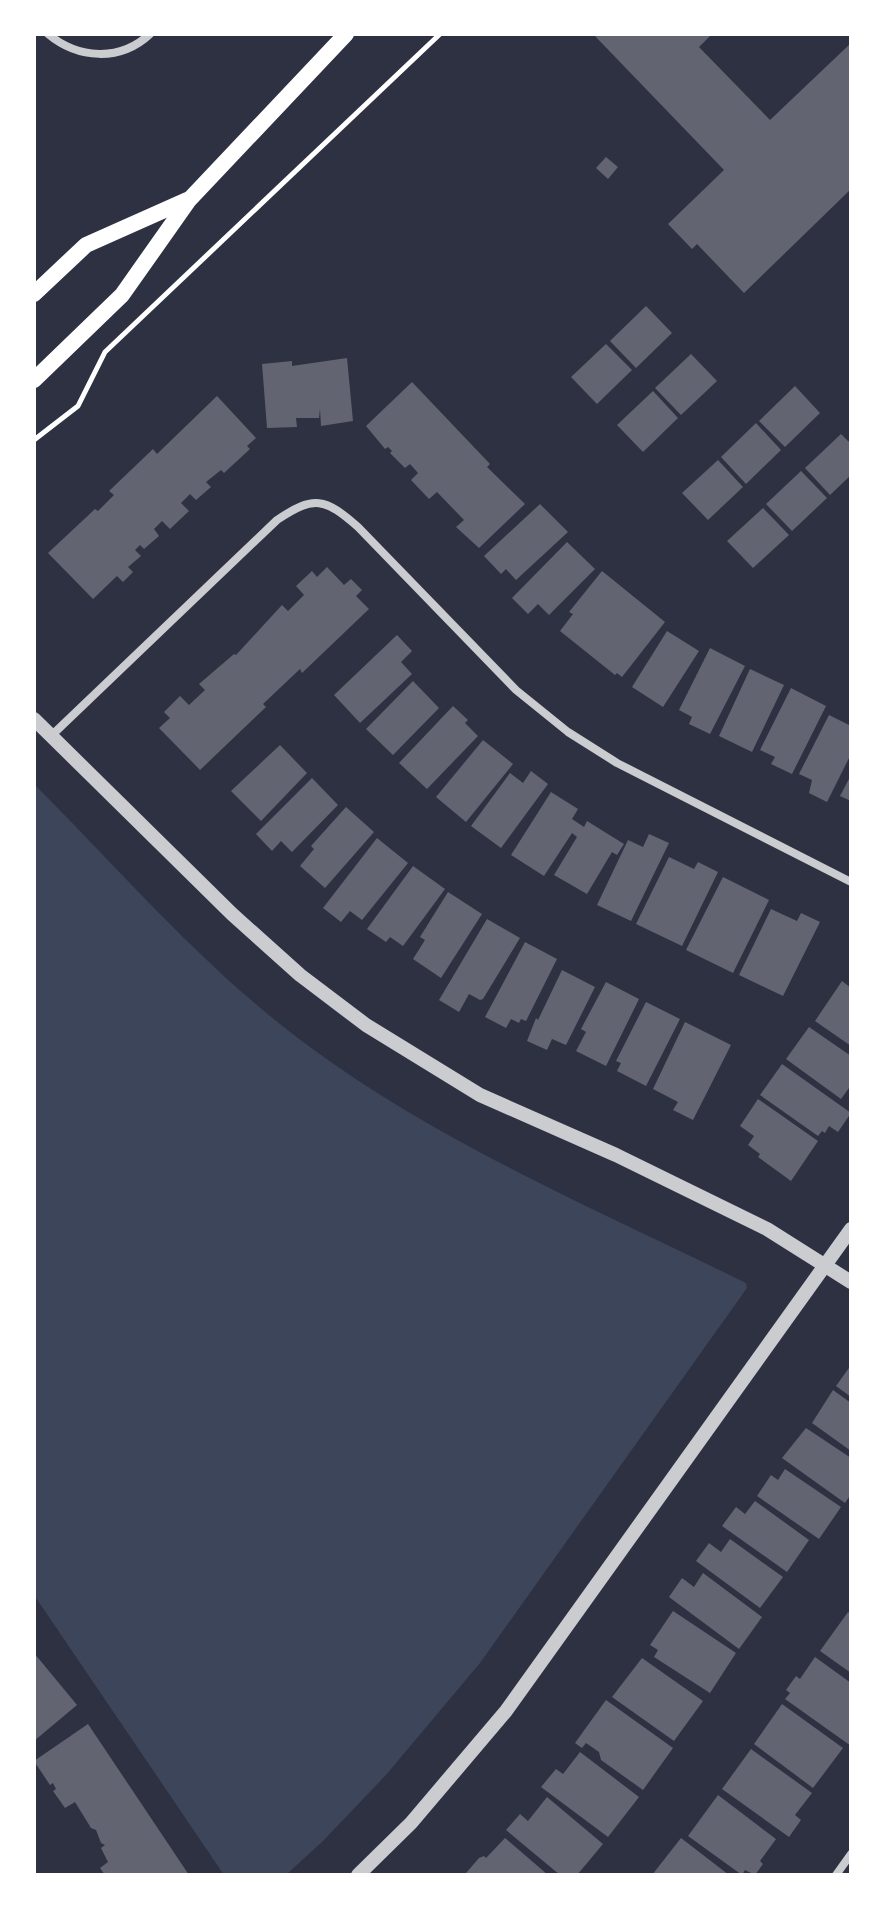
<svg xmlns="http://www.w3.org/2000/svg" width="885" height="1909" viewBox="0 0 885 1909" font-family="Inter,sans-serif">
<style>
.green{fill:#3c4559}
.building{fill:#626471}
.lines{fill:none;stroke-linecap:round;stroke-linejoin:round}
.path{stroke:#fff;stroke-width:5}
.minor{stroke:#caccd0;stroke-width:8}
.tertiary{stroke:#caccd0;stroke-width:14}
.secondary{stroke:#fff;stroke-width:16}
</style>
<rect width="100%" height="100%" fill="#2d3142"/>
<path class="green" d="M34,784C123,873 207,972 310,1047C443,1145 598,1210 746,1283L747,1288L480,1663L386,1775L323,1841L286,1875H224L34,1595Z"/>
<g class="building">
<path d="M593,34H712L699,47L770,120L851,43V189L744,293L697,244L692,249L668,224L724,170Z"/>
<path d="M606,157L618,167L608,179L596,168Z"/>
<path d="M646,306L672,333L636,368L610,341Z"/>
<path d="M606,344L632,370L597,404L571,377Z"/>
<path d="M691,354L717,381L681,415L655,388Z"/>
<path d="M347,358L353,421L321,426L320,409L319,418H296L297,427L267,428L262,364L292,361V366Z"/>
<path d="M412,382L490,464L487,467L525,504L479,548L456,527L464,520L437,492L429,499L411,480L418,473L410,464L405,468L390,453L392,451L388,447L385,449L366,426Z"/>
<path d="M795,386L820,413L785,447L759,421Z"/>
<path d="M653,391L678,418L643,452L617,425Z"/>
<path d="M217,396L256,438L247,446L250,449L224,473L221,470L206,482L211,487L196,500L190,494L181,503L189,511L170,529L162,521L154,529L159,536L144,549L140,545L135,550L141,556L128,567L133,572L123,582L117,576L93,599L48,553L95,509L98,511L114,495L109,491L153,449L157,454Z"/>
<path d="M756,423L781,450L746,484L721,457Z"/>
<path d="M841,434L851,444V475L830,495L805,468Z"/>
<path d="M718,460L743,487L708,520L682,493Z"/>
<path d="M801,471L827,498L792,531L766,504Z"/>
<path d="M540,504L568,532L516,580L506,569L501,574L484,556Z"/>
<path d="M763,508L789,535L753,568L727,541Z"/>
<path d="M567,542L595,569L549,615L538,604L528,614L512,598Z"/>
<path d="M327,567L344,585L351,579L362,590L356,596L369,609L302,673L300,669L263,704L266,707L200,770L159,728L170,718L164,712L180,696L189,705L205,690L199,684L234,654L236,655L282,605L288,611L304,595L296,586L312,571L317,577Z"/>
<path d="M602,571L665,622L622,677L617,673L615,675L560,631L573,614L569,612Z"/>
<path d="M667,631L699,651L663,707L632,687Z"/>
<path d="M397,635L412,651L401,662L412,674L360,723L334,695Z"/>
<path d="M710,648L745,666L710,734L689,724L692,717L679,710Z"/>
<path d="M750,669L784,685L752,752L719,736Z"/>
<path d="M413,681L439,708L393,755L366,729Z"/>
<path d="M791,688L826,706L792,774L771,764L775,757L760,750Z"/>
<path d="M453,706L468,720L465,723L478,736L427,789L399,763Z"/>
<path d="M829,715L851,726V754L827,802L809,793L812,780L799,774Z"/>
<path d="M483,740L513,764L466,822L436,797Z"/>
<path d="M280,745L307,773L261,821L231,791Z"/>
<path d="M531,771L548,784L501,848L471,826L510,773L523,783Z"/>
<path d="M851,775V801L840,796Z"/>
<path d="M312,778L338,805L292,852L281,841L272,851L256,834Z"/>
<path d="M551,792L578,809L572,819L584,827L587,821L624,844L617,855L612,852L587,894L554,875L577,837L572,833L544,876L511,855Z"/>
<path d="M346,807L374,832L325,888L300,866L314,849L311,846Z"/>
<path d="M649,834L669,843L631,921L597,905L628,840L643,847Z"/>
<path d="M377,838L408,863L362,920L350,911L341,922L323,908Z"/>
<path d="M669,857L694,869L698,862L718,872L682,946L636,924Z"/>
<path d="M413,866L445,889L403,946L390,937L386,942L367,929Z"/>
<path d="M723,877L769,900L733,973L686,950Z"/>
<path d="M448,892L482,914L441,978L413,959L425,940L420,937Z"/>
<path d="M771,909L797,921L801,913L820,922L783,996L739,975Z"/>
<path d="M487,919L520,938L483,999L480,1000L469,994L459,1012L439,1000Z"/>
<path d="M525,942L557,959L526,1021L521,1019L519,1023L511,1019L506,1028L485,1017Z"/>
<path d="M562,970L595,987L566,1045L552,1039L547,1050L527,1041L536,1018L538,1020Z"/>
<path d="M842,981L851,988V1046L815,1021Z"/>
<path d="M606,982L639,999L606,1066L576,1051L586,1032L581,1029Z"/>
<path d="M646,1002L680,1019L646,1086L617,1071L621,1063L616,1061Z"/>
<path d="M685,1022L731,1045L693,1120L673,1110L678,1102L653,1089Z"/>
<path d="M809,1027L851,1056V1089L849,1088L841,1099L786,1059Z"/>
<path d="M782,1064L851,1113L838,1132L829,1126L825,1133L822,1131L818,1136L760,1095Z"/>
<path d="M758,1099L818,1141L791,1181L758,1157L760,1154L748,1145L754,1136L740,1126Z"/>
<path d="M851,1365V1397L836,1386Z"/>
<path d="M833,1390L851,1403V1451L812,1423Z"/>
<path d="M806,1428L851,1458V1494L845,1503L782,1458Z"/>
<path d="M785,1469L841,1507L819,1539L757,1496L771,1475L778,1480Z"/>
<path d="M755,1501L809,1540L787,1572L722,1526L736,1507L745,1514Z"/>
<path d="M730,1539L783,1577L760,1608L696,1561L709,1543L721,1552Z"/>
<path d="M703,1573L762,1617L739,1649L669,1597L682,1578L694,1587Z"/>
<path d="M673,1611L736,1653L710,1693L654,1657L658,1650L650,1645Z"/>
<path d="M848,1612L851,1614V1673L820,1651Z"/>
<path d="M34,1653L77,1705L34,1741Z"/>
<path d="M815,1657L851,1683V1746L785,1699L790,1693L786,1690L796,1676L800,1679Z"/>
<path d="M642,1658L703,1701L674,1741L612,1697Z"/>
<path d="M606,1700L673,1748L643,1790L601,1760L599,1752L586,1743L582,1748L575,1743Z"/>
<path d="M782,1704L843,1748L813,1788L754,1744Z"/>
<path d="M88,1724L189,1875H105L100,1868L108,1862L101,1848L105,1845L101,1843L96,1830L91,1828L75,1802L65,1808L53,1791L56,1789L53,1783L50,1785L34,1761Z"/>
<path d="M751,1749L812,1793L795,1815L801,1820L789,1837L722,1789Z"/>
<path d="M580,1752L639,1797L608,1837L541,1787L556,1769L563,1774Z"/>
<path d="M718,1795L776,1839L760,1861L763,1864L755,1875L745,1870L742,1875L688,1836Z"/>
<path d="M547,1797L603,1844L577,1875H560L506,1830L520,1814L528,1821Z"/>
<path d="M505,1838L548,1875L466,1873L479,1858L484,1856L486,1858Z"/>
<path d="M681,1838L729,1875H652Z"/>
</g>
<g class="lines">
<path class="path" d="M34,440L78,406L105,352L440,34"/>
<g class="minor">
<path d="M48,34C78,59 120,62 150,34"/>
<path d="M51,736L277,520C314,495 325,498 358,527L516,690L568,732L617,763L851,882"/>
<path d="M836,1875L851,1854"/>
</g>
<g class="tertiary">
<path d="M34,719L232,914L300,975L366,1025L480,1095L616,1155L767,1229L851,1282"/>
<path d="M358,1875L411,1823L506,1711L851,1229"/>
</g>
<g class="secondary">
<path d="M34,294L86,245L187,200"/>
<path d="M34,380L122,295L189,200L346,34"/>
</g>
</g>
<rect width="885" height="1909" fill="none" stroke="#ffffff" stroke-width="72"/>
</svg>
